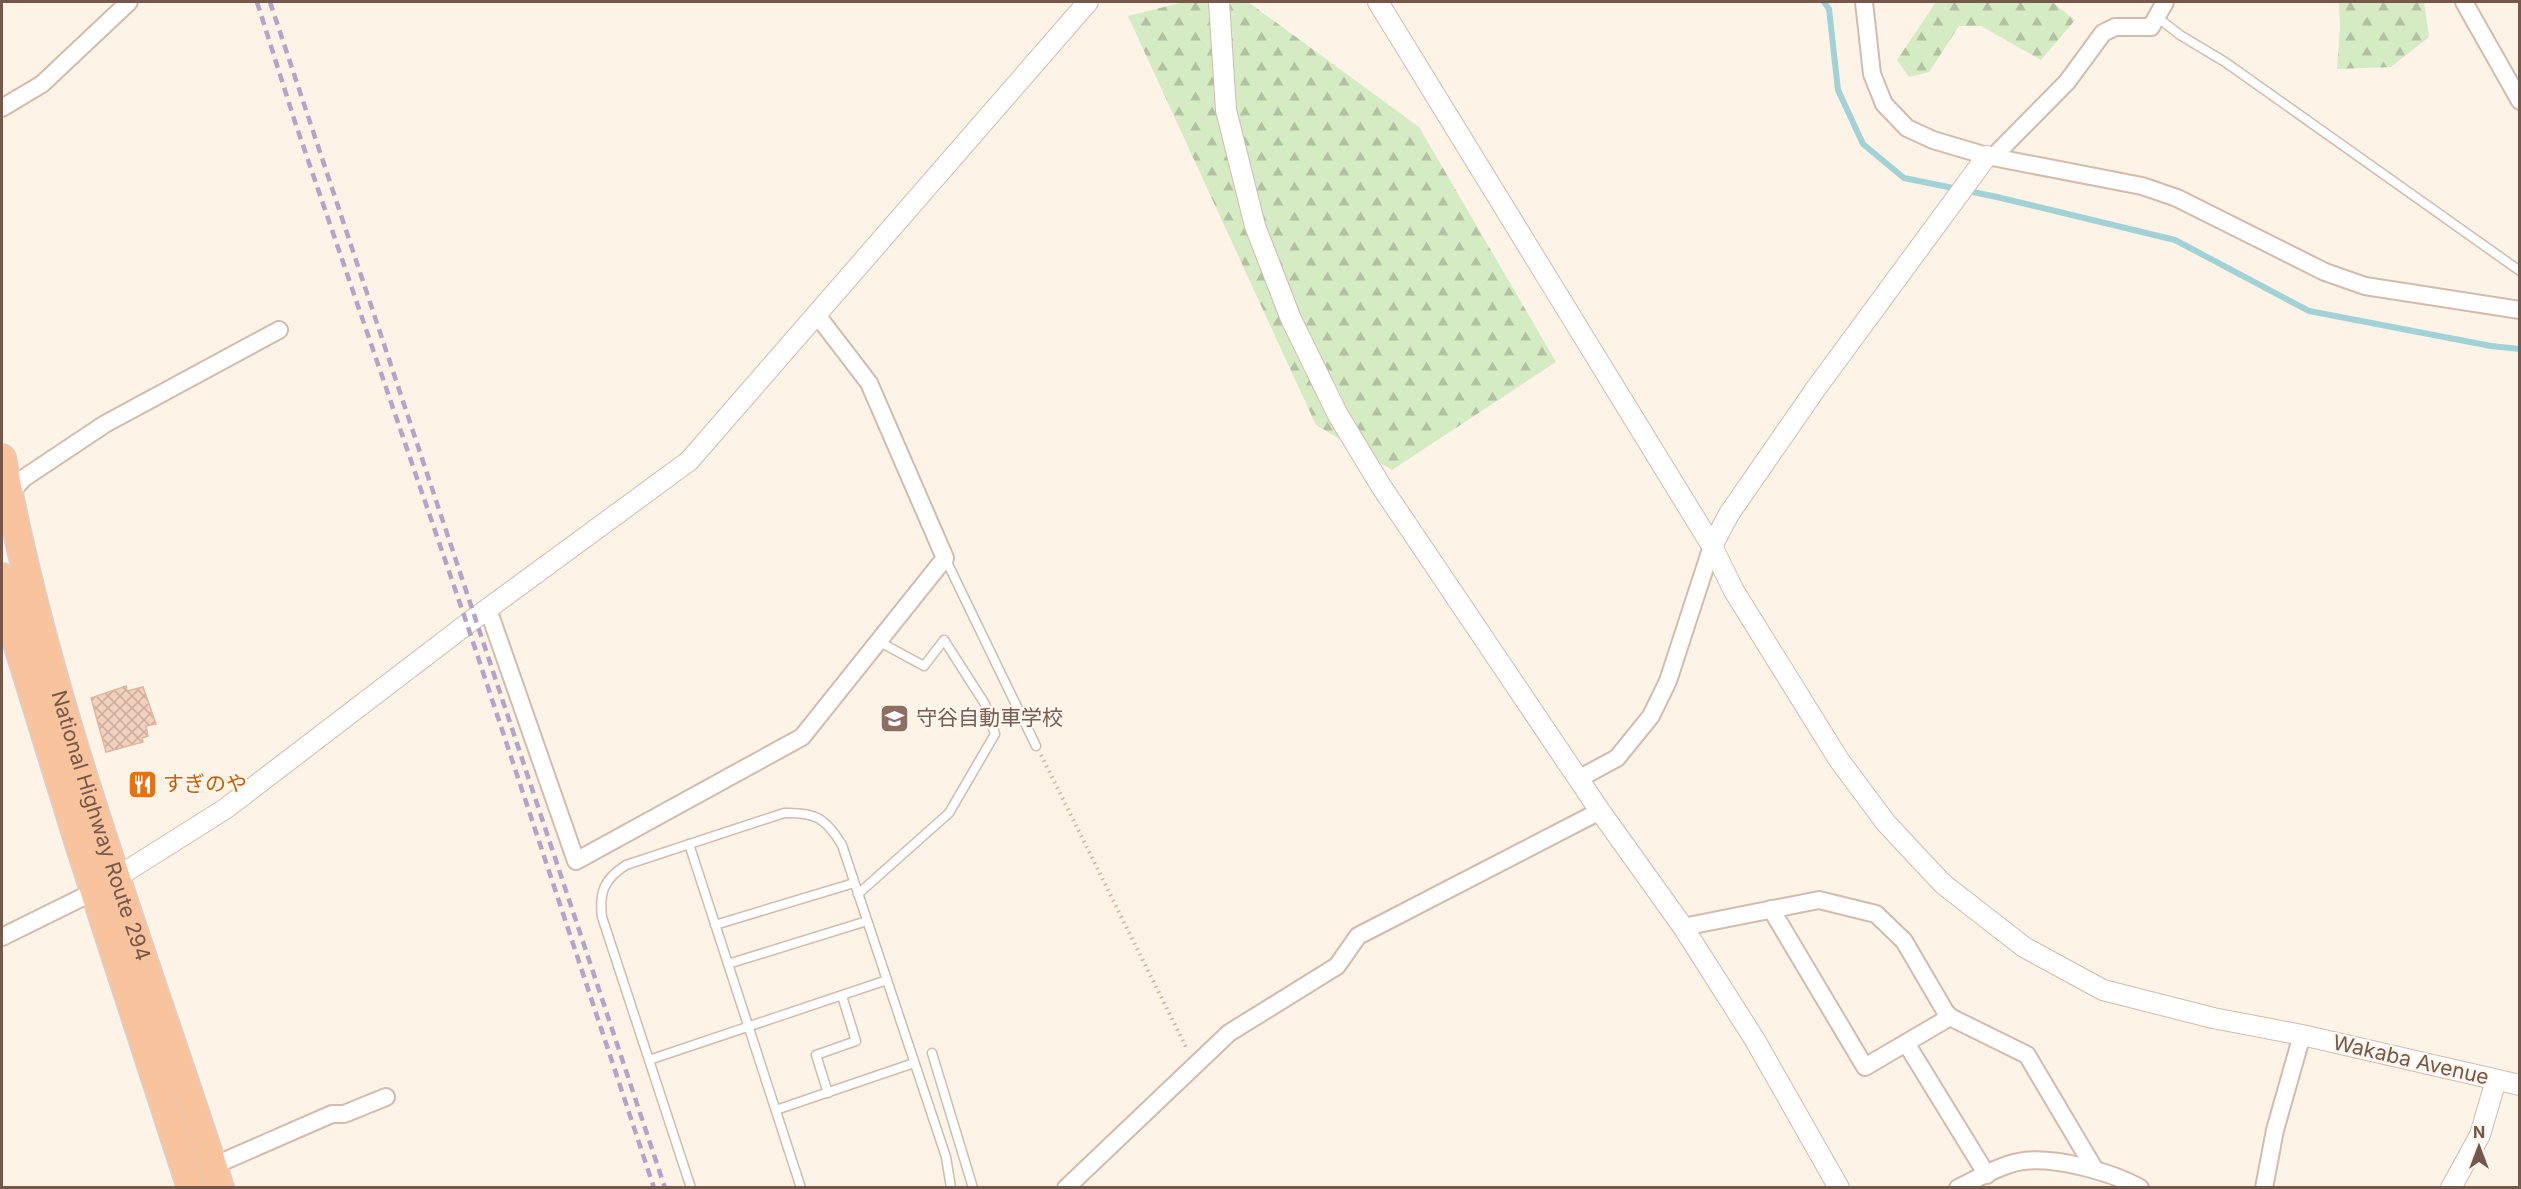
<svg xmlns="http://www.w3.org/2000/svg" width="2521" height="1189" viewBox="0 0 2521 1189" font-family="Inter,'Noto Sans JP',sans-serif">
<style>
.forest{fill:url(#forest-firs)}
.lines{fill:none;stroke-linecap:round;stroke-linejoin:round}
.stream{stroke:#a0d2d8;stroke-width:6}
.building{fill:url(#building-cross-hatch);stroke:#e5b69e;stroke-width:1.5}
.service-casing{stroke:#d1bcae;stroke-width:11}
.minor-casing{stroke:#d1bcae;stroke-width:20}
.tertiary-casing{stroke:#d1bcae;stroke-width:22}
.trunk-casing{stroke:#d9d0cc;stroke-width:30}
.path{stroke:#d7b4a0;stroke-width:4;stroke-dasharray:1.5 4.5;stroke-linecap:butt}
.service{stroke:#fff;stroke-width:8}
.minor{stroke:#fff;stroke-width:16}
.tertiary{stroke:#fff;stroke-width:20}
.trunk{stroke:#f9c39e;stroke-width:27}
.rail{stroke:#b5a4c7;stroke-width:4.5;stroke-dasharray:9 6;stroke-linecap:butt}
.labels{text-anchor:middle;stroke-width:4.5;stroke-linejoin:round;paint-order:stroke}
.education-label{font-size:21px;fill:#785e54;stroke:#fff7ed;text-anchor:start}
.food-label{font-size:21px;fill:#c56008;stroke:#fff7ed;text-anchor:start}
.street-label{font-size:21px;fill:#76584a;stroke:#fff7ed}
</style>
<defs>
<pattern id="forest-firs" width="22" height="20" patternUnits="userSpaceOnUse" patternTransform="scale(1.5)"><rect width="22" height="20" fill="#d5ebc4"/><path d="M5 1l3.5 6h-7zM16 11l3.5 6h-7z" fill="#b1c1a1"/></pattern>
<pattern id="building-cross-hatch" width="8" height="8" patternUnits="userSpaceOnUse" patternTransform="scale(1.5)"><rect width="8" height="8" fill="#f2d0be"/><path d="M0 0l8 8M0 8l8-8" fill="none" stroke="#c9ac9c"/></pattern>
</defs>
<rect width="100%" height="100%" fill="#fdf3e6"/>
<g class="forest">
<path d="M1184,2H1248L1419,127L1556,362L1392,470L1316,425L1128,16Z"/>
<path d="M1936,2H2052L2075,20L2041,60L1981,26H1959L1929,72L1909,77L1897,60Z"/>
<path d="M2339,2H2424L2429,37L2391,67L2337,69L2340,27Z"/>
</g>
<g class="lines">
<path class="stream" d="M1824,2L1829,9L1838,90L1863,144L1904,178L1997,197L2175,240L2309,311L2491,346L2520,349"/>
</g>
<path class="building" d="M126,686L127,691L143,687L156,724L146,726L148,736L142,738L143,742L106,752L91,698Z"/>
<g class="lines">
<defs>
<g id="service">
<path d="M2157,17L2180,35L2225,62L2520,271"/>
<path d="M945,558L1036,746"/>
<path d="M689,844L801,1188"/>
<path d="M858,894L949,813L995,734L985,704L944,640L924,666L878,641"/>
<path d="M715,925L854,883"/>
<path d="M728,964L867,921"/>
<path d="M932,1053L973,1188"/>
<path d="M649,1060L887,980"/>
<path d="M828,1093L816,1055L856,1041L842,996"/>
<path d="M776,1110L914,1063"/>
<path d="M691,1188L602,917C599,892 604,879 626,865L784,813C815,812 826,818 842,845L946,1157L951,1188"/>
</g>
<g id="minor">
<path d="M1864,2L1872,74L1884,104L1907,128L1933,140L1987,156L2142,186L2177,198L2325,272L2365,286L2520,310"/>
<path d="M2464,2L2520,101"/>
<path d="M2,108L42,84L129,2"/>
<path d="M1993,157L2067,82L2103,33L2115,27H2151L2165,2"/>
<path d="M6,498L24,478L105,424L279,330"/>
<path d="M488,609L576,861L802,737L945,558L869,383L817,315"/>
<path d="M1580,778L1617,758L1651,716L1668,681L1712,546"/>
<path d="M1771,909L1865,1067L1950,1017"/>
<path d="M1683,927L1819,900L1876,914L1904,941L1945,1011L1950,1017L2027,1055L2094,1168"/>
<path d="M2,937L95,891"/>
<path d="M1906,1043L1987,1175"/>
<path d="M213,1166L332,1114H344L386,1097"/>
<path d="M1066,1188L1229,1033L1337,966L1358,936L1600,811"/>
<path d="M1958,1188C1977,1179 1998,1166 2018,1162C2051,1155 2112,1172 2140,1188"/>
<path d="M2264,1188L2275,1130L2302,1035"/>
</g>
<g id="tertiary">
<path d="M1219,2L1226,110L1255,226L1291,319L1338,415L1381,486L1600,811L1683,927L1755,1040L1839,1188"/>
<path d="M1378,2L1712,546L1734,591L1839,760L1886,823L1943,884L2024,947L2103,990L2213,1018L2302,1035L2520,1085"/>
<path d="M1712,546L1729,514L1817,387L1987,156"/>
<path d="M106,884L225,809L467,624L689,461L1088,2"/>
<path d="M2451,1188L2480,1135L2496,1080"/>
</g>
<g id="trunk">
<path id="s1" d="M2,458C48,707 142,946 220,1188"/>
<path d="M2,577L17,643L79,844L191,1188"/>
</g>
</defs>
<use href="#service" class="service-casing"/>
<use href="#minor" class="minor-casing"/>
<use href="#tertiary" class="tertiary-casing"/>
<use href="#trunk" class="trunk-casing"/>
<path class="path" d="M1041,755L1187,1049"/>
<use href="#service" class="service"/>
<use href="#minor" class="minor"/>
<use href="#tertiary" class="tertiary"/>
<use href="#trunk" class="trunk"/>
<g class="rail">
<path d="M257,2L295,122L467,624L654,1188"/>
<path d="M270,2L665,1188"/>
</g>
</g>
<defs>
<symbol id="school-square" viewBox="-11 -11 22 22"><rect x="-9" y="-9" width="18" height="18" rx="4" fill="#8d6e63" stroke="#fff7ed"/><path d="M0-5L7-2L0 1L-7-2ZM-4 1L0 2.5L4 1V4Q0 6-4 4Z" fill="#fff"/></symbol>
<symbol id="restaurant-square" viewBox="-11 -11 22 22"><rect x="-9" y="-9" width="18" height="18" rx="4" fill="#e8710a" stroke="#fff7ed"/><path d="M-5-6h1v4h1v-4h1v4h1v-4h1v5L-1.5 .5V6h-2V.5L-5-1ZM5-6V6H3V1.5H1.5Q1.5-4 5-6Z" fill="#fff"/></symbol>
</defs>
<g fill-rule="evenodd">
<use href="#school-square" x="878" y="702" width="33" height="33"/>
<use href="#restaurant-square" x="126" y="768" width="33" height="33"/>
</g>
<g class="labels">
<g class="education-label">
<text x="916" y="725">守谷自動車学校</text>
</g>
<g class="food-label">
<text x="163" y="791">すぎのや</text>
</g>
<g class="street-label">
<text dy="7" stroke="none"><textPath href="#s1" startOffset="381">National Highway Route 294</textPath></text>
<text transform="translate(2411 1060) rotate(13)" y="7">Wakaba Avenue</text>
</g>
</g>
<rect width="2521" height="1189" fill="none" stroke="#76584a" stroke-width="6"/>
<g transform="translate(2479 1147)" stroke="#fff7ed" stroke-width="4.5" paint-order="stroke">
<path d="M0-4.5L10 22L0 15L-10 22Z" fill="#76584a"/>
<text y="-9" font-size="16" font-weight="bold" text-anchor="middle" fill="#76584a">N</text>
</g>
</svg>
